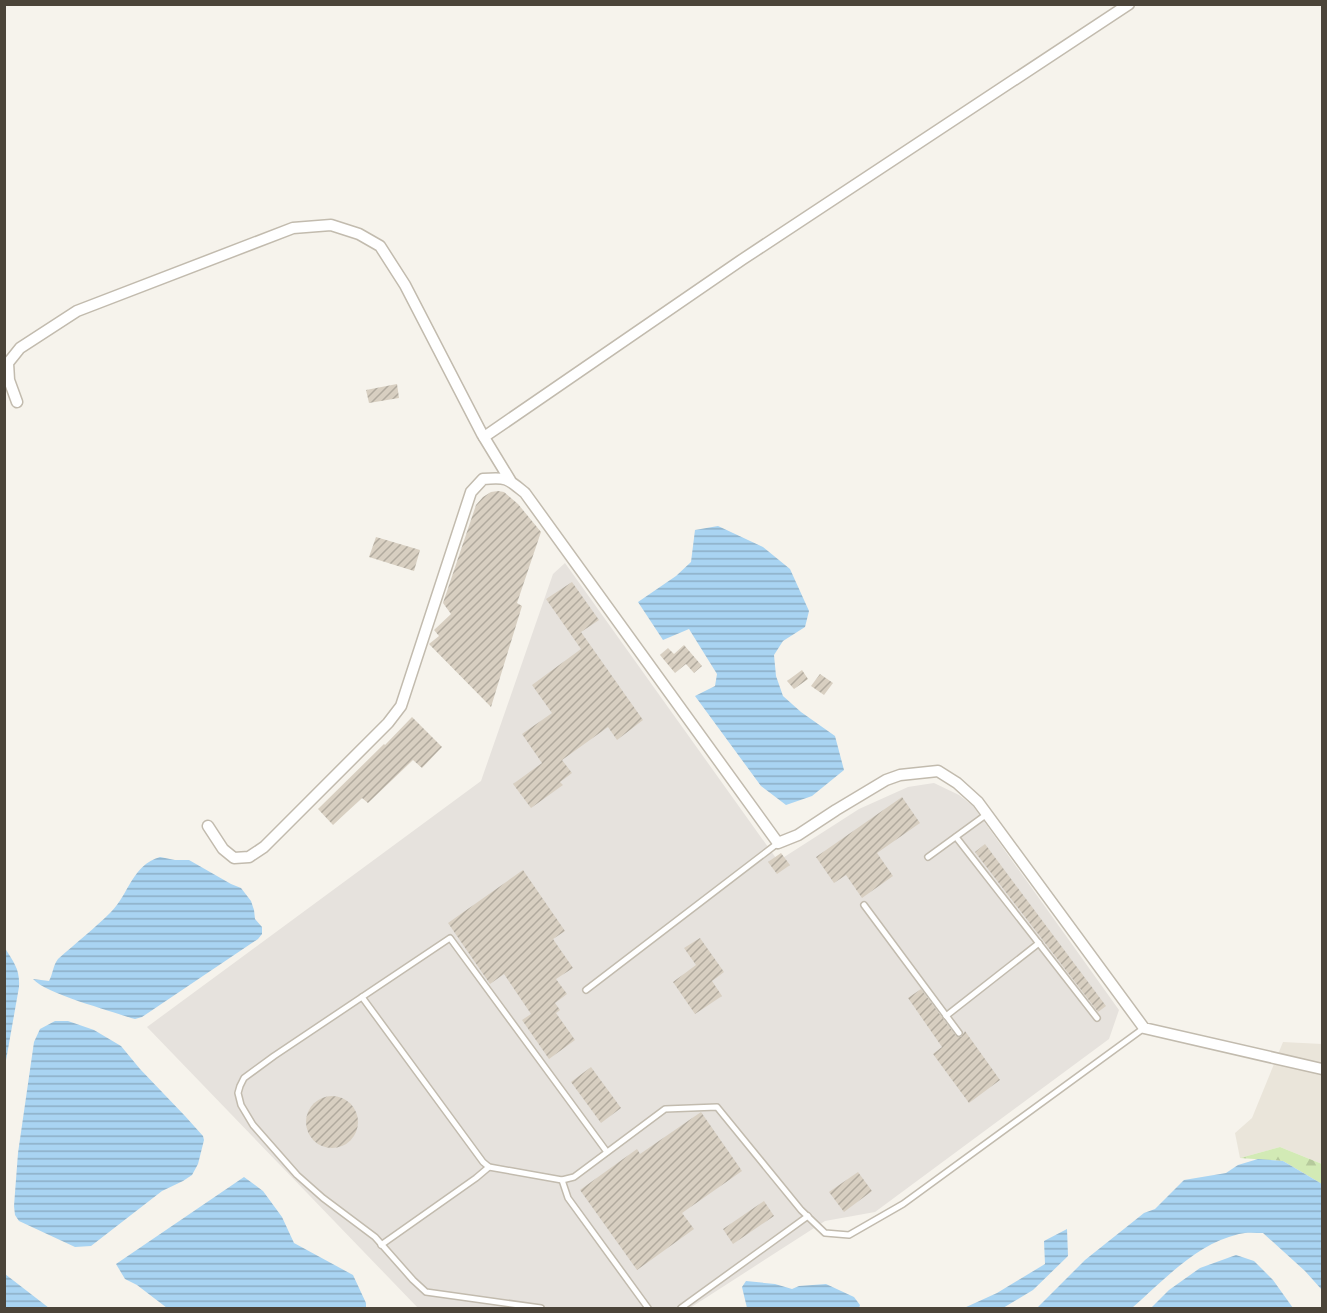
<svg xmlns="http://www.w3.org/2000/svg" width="1327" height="1313" viewBox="0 0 1327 1313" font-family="Lato,sans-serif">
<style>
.residential{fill:#eae5da}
.industrial{fill:#e6e2dd}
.forest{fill:url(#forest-firs)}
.water{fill:url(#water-rules)}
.building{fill:url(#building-hatch)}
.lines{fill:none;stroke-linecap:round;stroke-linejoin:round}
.service-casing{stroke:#c2bbae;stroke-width:8}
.minor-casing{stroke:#c2bbae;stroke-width:13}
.service{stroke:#fff;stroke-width:5}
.minor{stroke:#fff;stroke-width:10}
</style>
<defs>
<pattern id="forest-firs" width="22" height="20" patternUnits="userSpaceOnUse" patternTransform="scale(1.5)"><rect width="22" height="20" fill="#d2eab5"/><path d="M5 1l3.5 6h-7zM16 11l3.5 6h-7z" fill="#b6ca9c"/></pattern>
<pattern id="water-rules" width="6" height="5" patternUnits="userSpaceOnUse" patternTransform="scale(1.5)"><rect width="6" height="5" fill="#a9d4f2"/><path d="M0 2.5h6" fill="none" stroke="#8caec5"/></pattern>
<pattern id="building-hatch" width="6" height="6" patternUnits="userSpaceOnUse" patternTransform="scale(1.5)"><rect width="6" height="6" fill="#d8cfc1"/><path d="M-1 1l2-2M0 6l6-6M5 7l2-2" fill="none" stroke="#b1aa9e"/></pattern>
</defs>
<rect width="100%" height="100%" fill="#f6f3ec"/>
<path class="residential" d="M1283,1042L1322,1044V1164L1280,1147L1240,1158L1235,1133L1252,1118Z"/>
<path class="industrial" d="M565,563L778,861L859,809L908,787L934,783L959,795L973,806L1119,1010L1109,1039L875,1212L825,1221L690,1308H418L147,1027L481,781L553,574Z"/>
<path class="forest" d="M1280,1147L1322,1164V1184L1283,1161L1240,1158Z"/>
<g class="water">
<path d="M718,526L763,547L790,569L809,611L805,627L783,641L774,655L776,676L783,696L801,712L835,736L844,770L812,796L786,805L761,786L695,696L715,686L717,674L689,629L663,640L638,602L676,576L691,562L695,530Z"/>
<path d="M160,857L175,860H189L231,884L241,888L251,901L254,910L255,919L262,927V934L258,939L142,1017L135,1019L131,1018C109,1010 46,994 33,979L49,981C53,974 53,965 58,959C76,943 95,928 111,912C129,894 132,865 160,857Z"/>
<path d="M5,948C14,963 20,969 19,987L5,1066Z"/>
<path d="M55,1021H68L94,1030L121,1046L140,1069L185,1116L203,1136L204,1140L198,1164L192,1175L183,1181L162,1191L91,1246L75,1247L19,1221L15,1215L14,1206L18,1153L34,1042L40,1029Z"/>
<path d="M1258,1159L1283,1161L1322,1184V1290L1305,1271L1263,1233C1255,1233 1247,1232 1239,1234C1196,1244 1164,1280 1132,1308H1037L1085,1260L1144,1213L1155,1209L1184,1180L1226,1173L1238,1165Z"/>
<path d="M244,1177L263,1191L282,1217L294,1243L353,1275L366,1303V1308H167L137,1285L125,1279L116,1264Z"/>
<path d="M1067,1229L1068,1256L1033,1290L1003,1308H964L997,1293L1045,1264L1044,1241Z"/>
<path d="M1236,1255L1254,1261L1273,1280L1293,1308H1151L1169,1290L1200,1268Z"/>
<path d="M4,1274H5L49,1308H5Z"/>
<path d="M746,1281L775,1284L792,1289L799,1286L826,1284L854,1297L860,1305L859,1308H747L742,1287Z"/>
</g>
<g class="building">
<path d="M397,384L399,398L369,403L366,390Z"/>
<path d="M498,491L504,492L518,504L541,532L517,603L522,606L491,707L429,644L439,636L434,630L451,614L443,603L476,505L483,497L491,492Z"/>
<path d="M376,537L420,550L414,571L369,557Z"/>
<path d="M572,582L599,620L581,632L643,720L617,740L608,727L562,760L572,773L560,782L563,785L531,808L513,784L542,763L522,734L552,713L532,685L581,649L546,599Z"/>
<path d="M684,645L702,666L694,673L686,664L675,673L660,655L668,648L674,654Z"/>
<path d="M802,670L808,679L794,689L787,681Z"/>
<path d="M820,674L833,683L824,695L811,686Z"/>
<path d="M412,717L442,747L422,768L413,760L368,803L362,798L333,825L318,809L384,744L385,745Z"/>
<path d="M902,797L920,823L877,853L893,876L862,898L846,875L834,883L816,857Z"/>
<path d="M985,844L1106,1006L1098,1012L975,852Z"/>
<path d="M781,853L790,865L777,874L768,862Z"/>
<path d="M523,870L565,931L553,939L573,968L556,979L567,994L555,1003L560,1010L556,1013L575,1040L549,1059L522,1020L531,1014L504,974L490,984L448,923Z"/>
<path d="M700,938L724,972L712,981L722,996L695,1014L673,982L696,965L684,948Z"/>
<path d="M921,989L956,1036L961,1037L965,1031L1000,1080L969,1103L933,1054L942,1047L908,998Z"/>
<path d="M591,1067L621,1108L601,1123L571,1082Z"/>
<circle cx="332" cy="1122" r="26"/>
<path d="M701,1112L742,1171L682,1213L694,1229L637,1270L580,1190L637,1149L640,1154Z"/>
<path d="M858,1172L872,1191L844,1212L829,1192Z"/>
<path d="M764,1201L774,1216L733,1244L723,1229Z"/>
</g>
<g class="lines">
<defs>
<g id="service">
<path d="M956,837L1097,1018"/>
<path d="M928,857L987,814"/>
<path d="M864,905L959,1033"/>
<path d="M586,990L778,843"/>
<path d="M362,997L483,1162L489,1167L562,1180L574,1177L665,1109L717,1107L801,1210L825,1233L849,1235L903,1204L1144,1028"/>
<path d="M946,1016L1039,943"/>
<path d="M562,1180L568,1198L648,1308"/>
<path d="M381,1245L476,1178L489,1167"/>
<path d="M541,1308L426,1292L413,1280L375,1237L323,1198L297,1175L253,1125L241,1105L238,1093L240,1086L244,1078L274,1056L450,938L607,1152"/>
<path d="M681,1308L808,1216"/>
</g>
<g id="minor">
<path d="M17,402L9,380L8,363L20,348L77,311L293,228L331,225L359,234L380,246L405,285L482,434L510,480"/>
<path d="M484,437L743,259L1129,4"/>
<path d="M208,826L223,849L234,858L249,857L264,847L388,723L401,706L471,492L483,479C507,477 507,478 525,493L778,843L798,835L836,810L886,780L900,775L938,771L957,783L978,802L1144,1028L1322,1069"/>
</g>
</defs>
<use href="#service" class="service-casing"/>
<use href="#minor" class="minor-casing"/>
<use href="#service" class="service"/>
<use href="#minor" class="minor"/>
</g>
<rect width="1327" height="1313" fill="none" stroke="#4b4439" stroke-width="12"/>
</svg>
